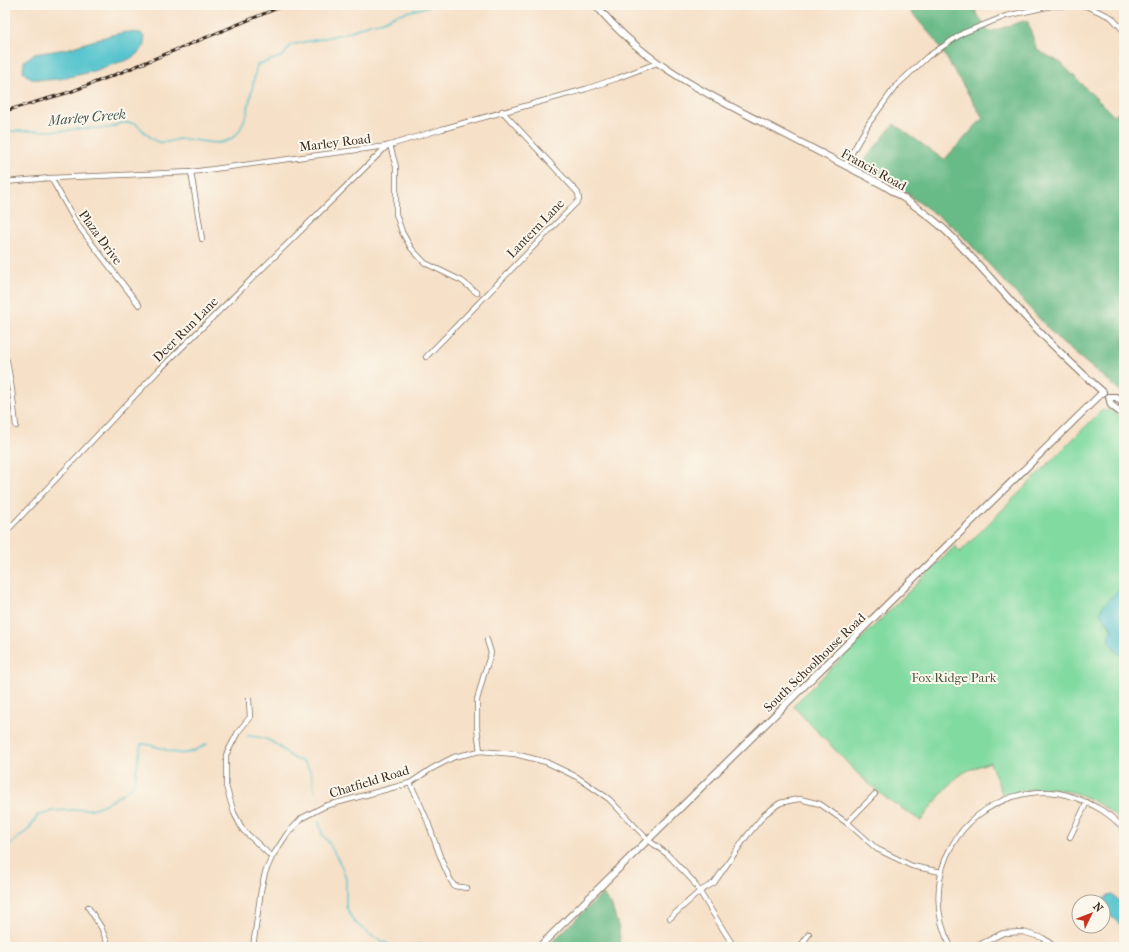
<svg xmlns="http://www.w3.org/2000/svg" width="1129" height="952" viewBox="0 0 1129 952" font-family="'IM FELL French Canon',serif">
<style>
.green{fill:#81daa0;stroke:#5e825f}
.forest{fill:#68ba86;stroke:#527252}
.water{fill:#57c4ce;stroke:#497776}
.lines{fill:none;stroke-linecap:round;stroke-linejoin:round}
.stream{stroke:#57c4ce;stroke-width:1.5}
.minor-casing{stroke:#7c6a59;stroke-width:6}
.tertiary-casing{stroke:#7c6a59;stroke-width:8}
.minor{stroke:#fff;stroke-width:4.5}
.tertiary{stroke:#fff;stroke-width:6}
.rail-casing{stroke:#3b2a1e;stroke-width:3}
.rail{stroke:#fbf7ec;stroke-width:1.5;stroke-dasharray:4.5;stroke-linecap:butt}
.labels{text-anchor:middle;stroke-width:4;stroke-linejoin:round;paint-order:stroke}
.street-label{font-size:13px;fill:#3b2a1e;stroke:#fbf7ec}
.park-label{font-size:13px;fill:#4c563e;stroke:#fbf7ec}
.water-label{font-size:14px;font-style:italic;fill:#435853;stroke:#fbf7ec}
</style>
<rect width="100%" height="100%" fill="#fbf7ec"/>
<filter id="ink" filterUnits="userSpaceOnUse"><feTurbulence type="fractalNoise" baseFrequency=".025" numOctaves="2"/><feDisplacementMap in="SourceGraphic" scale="8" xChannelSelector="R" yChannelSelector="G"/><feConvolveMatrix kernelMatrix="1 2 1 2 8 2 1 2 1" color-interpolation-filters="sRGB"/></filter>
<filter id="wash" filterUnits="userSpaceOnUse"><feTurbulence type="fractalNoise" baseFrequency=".012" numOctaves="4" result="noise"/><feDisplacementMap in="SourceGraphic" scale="16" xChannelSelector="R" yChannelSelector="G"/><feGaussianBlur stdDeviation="0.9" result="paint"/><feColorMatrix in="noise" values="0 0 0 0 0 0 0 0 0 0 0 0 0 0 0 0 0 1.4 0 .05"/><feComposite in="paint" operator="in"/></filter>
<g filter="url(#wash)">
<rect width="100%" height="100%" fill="#f6e0c7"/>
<path class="green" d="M1103,409L1113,411L1124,420V824C1090,790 1049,780 1003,796L990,762C980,766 968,769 959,776C944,789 932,805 921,821L886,798L860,776L793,706L955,546L960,552Z"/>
<g class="forest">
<path d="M905,5H973L978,16L989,32L1027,20L1037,50L1061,63L1114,116L1124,107V394L1061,342L955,228L878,173L864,161L894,124L944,160L983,118L936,41Z"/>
<path d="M602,894L611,904L619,929L620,940L622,947H547Z"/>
</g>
<g class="water">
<path d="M127,32L141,33L144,37L145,45C140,53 129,61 120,62L91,72L60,79L47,80L31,79L23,72L24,61L34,54L67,49L111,35Z"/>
<path d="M1124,585V659C1120,654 1108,644 1108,638C1108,634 1112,633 1111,629C1110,623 1103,618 1100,613L1103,606Z"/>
<path d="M1113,895L1124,905V928L1103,909V902H1099L1108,896Z"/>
</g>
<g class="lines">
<g class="stream">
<path d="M5,131H65L74,129L107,128L113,127L120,123H135C141,128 151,140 158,142C166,144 173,140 180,139C196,138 216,148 231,139C241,133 242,123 247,114L257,65L283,56L291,45L304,42L321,39L346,33L372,23L381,22L396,15L433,5"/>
<path d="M248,736C272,737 276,745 293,758C296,760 299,760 302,761C310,766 314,781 314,790L315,791"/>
<path d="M319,822L322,834L329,843L341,865L346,878V907L354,922L372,936L390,945L400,947"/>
<path d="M5,846L11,844L29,829L38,815L48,813L52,811L91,809C107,805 122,795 134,784L141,744C157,743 171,756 187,753C194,752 201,747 207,744"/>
<path d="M402,947L420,944L425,947"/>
</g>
</g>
</g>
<g filter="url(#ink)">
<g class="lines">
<defs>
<g id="minor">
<path d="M390,145L396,167V214L402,232L411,248L425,263L462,281L477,293"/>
<path d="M845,165L869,123L896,86L927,57L963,33L1006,16L1051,6H1086L1111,17L1124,31"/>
<path d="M191,172L202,239"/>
<path d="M51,178L77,224L139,305"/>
<path d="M5,182L51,178L191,172L387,146L442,129L586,89L618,78L657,63"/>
<path d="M426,357L579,200L578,193L502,111"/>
<path d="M5,358L7,361L12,390L16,426"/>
<path d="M5,533L158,371L387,146"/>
<path d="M249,700L250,717L238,732L226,755V786L234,813L243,830L272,857"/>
<path d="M480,751L477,728V700L484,674L491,653L487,640"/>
<path d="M410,783C417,798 425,813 430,828C438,850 442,866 454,886L467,888"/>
<path d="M847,823L875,794"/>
<path d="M1070,837L1087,802"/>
<path d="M88,907L101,927L109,947"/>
<path d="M670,918L700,891L714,883L746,837L765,814L780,803L793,800L800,799L820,804L850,825L877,849L912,866L941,872"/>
<path d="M253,947L261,890L265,873L272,857L287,834L302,818L325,806L410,783L431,769L454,757L480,751L515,754L546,762L577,777L609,799L648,840L667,854L693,881L734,947"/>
<path d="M800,947L809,934"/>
<path d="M951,947C941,929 937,909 939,888C943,828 1000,785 1058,793C1064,794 1070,796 1076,798C1097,806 1109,813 1124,829"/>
<path d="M975,947L1003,933L1023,932L1043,938L1055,947"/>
</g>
<g id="tertiary">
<path d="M1124,404L1116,397H1109L1111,405L1124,415"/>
<path d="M539,947L1103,392C1078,370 1054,347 1031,323C1003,293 976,260 946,231C927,213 905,199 883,185C842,164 802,143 761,122C699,90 641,61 596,5"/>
</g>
</defs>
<use href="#minor" class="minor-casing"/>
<use href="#tertiary" class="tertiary-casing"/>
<use href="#minor" class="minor"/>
<use href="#tertiary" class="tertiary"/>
<defs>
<path id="rail" d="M5,111L70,92L122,72L285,5"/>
</defs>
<use href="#rail" class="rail-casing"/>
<use href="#rail" class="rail"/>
</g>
</g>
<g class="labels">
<g class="street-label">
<text transform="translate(335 142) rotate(-7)" y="5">Marley Road</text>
<text transform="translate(874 169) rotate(29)" y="5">Francis Road</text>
<text transform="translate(535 228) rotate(-46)" y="5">Lantern Lane</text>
<text transform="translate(101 237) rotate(54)" y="5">Plaza Drive</text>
<text transform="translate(185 329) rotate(-45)" y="5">Deer Run Lane</text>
<text transform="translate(814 662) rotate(-44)" y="5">South Schoolhouse Road</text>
<text transform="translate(369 781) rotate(-17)" y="5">Chatfield Road</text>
</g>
<g class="park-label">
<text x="954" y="682">Fox Ridge Park</text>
</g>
<g class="water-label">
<text transform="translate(87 117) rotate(-5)" y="5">Marley Creek</text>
</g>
</g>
<rect width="1129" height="952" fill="none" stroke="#fbf7ec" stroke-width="20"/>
<g transform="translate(1091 914) rotate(47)"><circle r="19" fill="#fbf7ec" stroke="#aea59a"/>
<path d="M0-3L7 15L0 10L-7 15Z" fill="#c8321e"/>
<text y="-6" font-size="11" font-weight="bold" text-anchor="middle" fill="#3b2a1e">N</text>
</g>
</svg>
